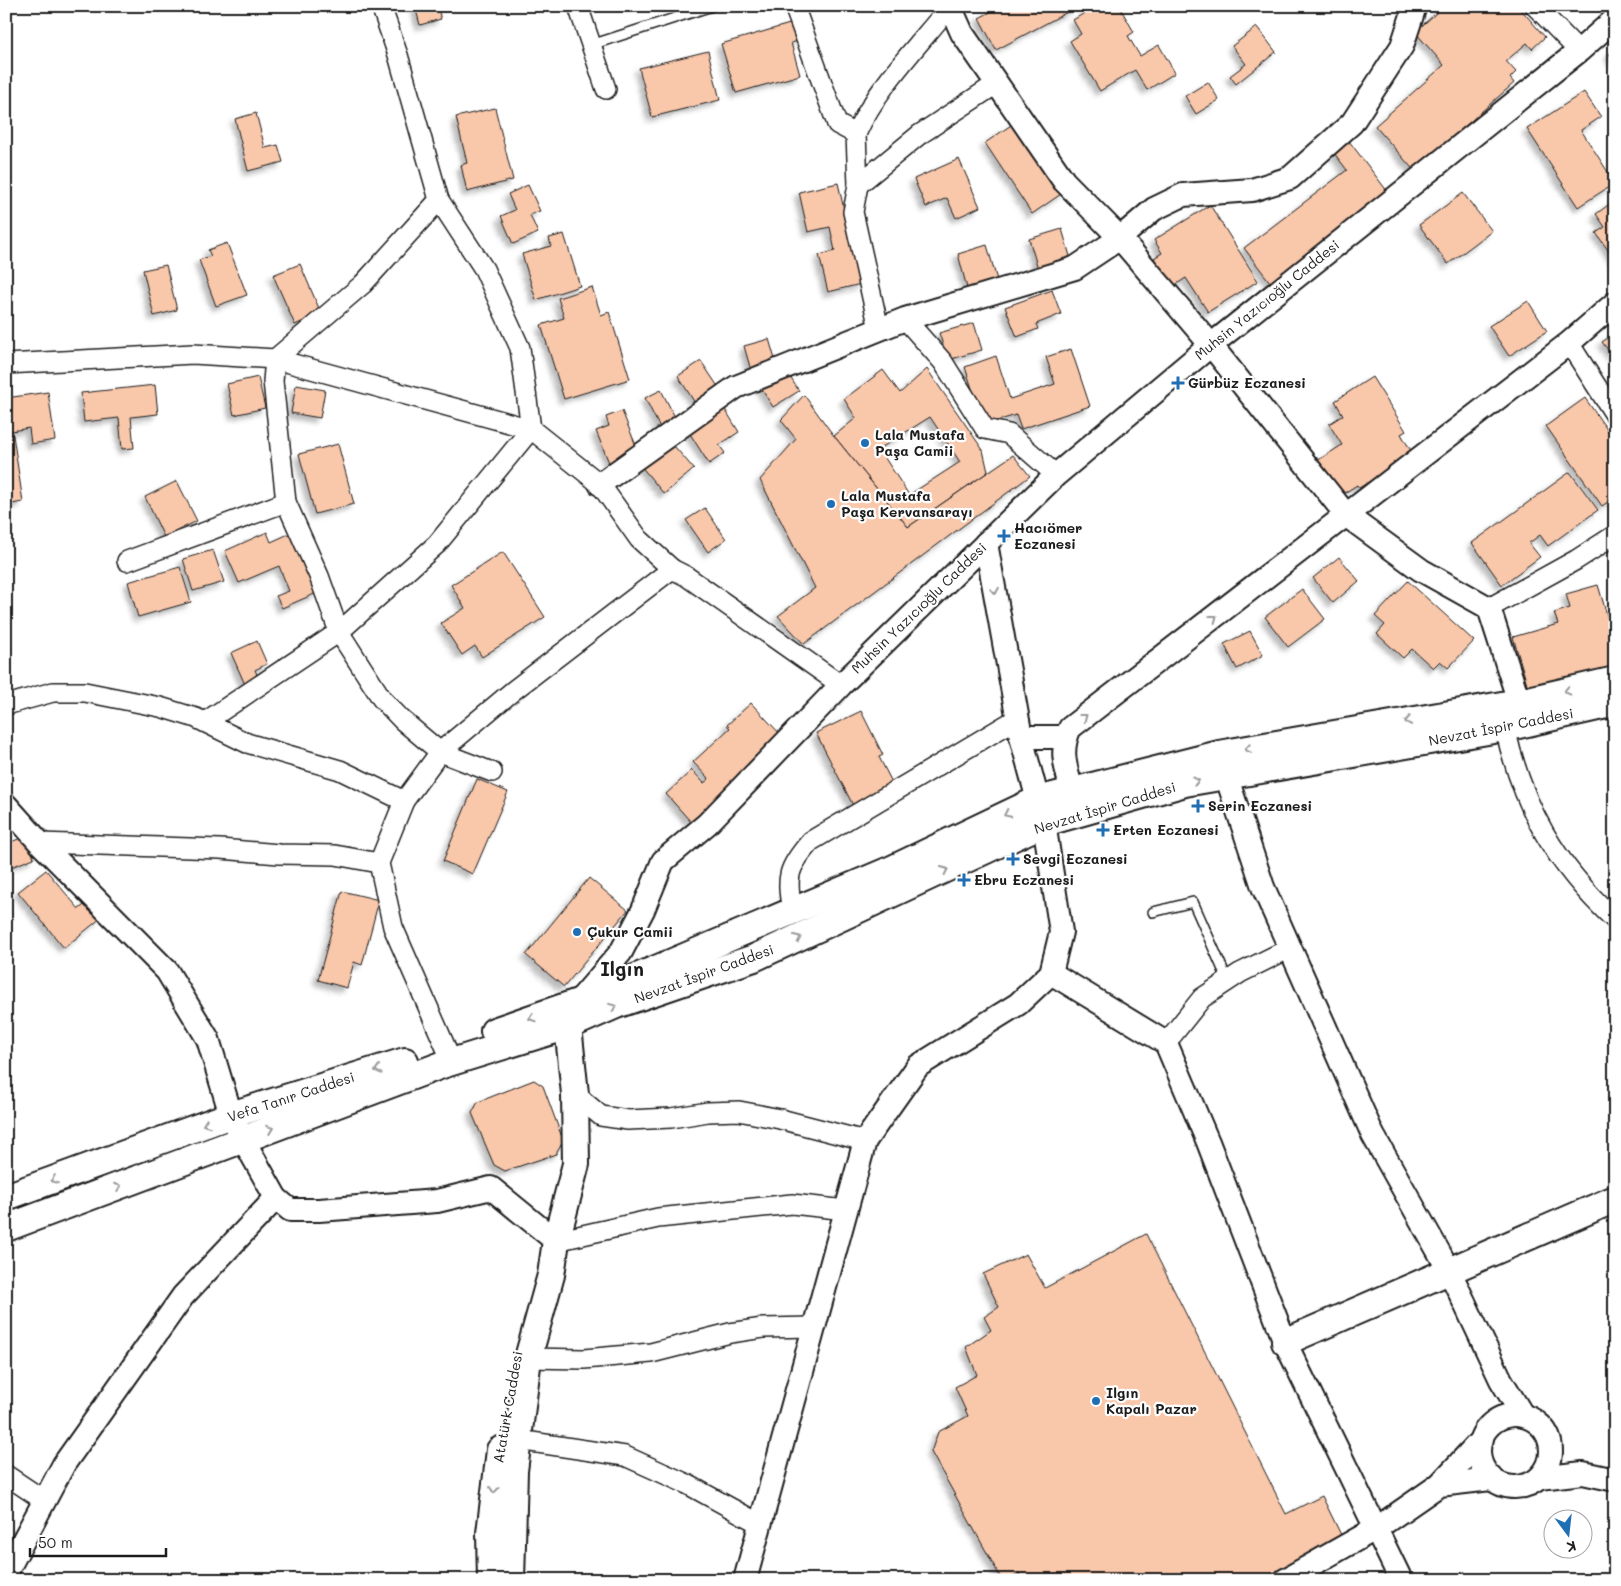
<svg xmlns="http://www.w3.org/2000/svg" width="1621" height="1586" viewBox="0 0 1621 1586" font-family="Mali,sans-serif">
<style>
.building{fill:#f9c7aa;stroke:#1c1c1c;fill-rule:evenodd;filter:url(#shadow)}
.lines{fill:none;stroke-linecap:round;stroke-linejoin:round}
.service-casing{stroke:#1c1c1c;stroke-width:12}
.minor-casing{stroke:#1c1c1c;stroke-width:22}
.tertiary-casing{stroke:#1c1c1c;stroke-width:26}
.secondary-casing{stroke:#1c1c1c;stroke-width:30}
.service{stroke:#fff;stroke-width:9}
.minor{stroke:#fff;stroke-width:19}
.tertiary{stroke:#fff;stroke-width:22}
.secondary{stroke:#fff;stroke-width:26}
.oneway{stroke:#999}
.poi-dot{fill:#1f6fb2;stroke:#fff;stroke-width:2}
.labels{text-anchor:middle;stroke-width:4.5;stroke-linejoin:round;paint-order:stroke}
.street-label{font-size:14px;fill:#1c1c1c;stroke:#fff}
.poi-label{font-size:14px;font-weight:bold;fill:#1c1c1c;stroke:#fff;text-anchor:start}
.district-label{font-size:19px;font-weight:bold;fill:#1c1c1c;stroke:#fff}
</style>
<defs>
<filter id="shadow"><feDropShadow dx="-4.5" dy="4.5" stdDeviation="2.5" flood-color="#0004"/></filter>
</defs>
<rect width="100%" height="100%" fill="#fff"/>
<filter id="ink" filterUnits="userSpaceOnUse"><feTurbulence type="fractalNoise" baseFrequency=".02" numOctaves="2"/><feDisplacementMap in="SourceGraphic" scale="10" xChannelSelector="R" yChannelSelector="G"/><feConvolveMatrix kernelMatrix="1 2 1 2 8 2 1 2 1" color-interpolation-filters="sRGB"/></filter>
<g filter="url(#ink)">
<g class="building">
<path d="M415,6H437L441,19L420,25Z"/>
<path d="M1002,6H1074L1075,8L996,50L979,18Z"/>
<path d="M1096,6H1119L1134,32L1128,36L1140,56L1159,45L1175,73L1147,90L1135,70L1100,91L1070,41L1081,34L1073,20Z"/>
<path d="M1444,6H1518L1545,37L1532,49L1527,43L1506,61L1516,72L1510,78L1514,83L1429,158L1418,175L1375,126L1444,65L1415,32Z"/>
<path d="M793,23L799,41L791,43L800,75L736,93L721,44Z"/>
<path d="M1257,27L1276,52L1236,84L1230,76L1246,64L1232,46Z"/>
<path d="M1615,50V64L1609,54Z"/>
<path d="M708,51L720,100L652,117L639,68Z"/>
<path d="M1208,82L1219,100L1196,114L1185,96Z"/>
<path d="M1584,92L1601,117L1581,130L1615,183L1578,207L1527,129Z"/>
<path d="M495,108L513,180L467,192L461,165L467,163L456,117Z"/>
<path d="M256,113L265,148L278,145L283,162L248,171L235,119Z"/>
<path d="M1017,121L1064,192L1032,214L985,143Z"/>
<path d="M1349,141L1391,196L1273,286L1244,248L1347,170L1334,153Z"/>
<path d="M959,159L980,207L956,218L947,198L926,207L914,179Z"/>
<path d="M838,183L861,284L828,292L819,255L835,251L830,227L808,232L799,192Z"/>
<path d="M528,185L540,211L530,215L538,233L513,244L501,216L515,210L508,194Z"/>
<path d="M1463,193L1492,231L1448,264L1419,225Z"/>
<path d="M1615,200V260L1596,233L1605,227L1596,214Z"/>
<path d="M1210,205L1258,281L1208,312L1186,278L1172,287L1154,258L1162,253L1154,240Z"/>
<path d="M1062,229L1072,263L1039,272L1029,239Z"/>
<path d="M564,234L580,286L536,300L522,254L551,246L549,238Z"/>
<path d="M227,243L247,295L216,306L199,260L211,256L208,250Z"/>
<path d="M987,245L997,280L967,288L958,254Z"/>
<path d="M300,264L321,313L295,325L273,275Z"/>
<path d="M166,265L177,310L154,316L143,270Z"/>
<path d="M592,287L601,315L609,312L630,379L564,399L541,325L564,318L558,298Z"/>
<path d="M1052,290L1061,314L1036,324L1038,329L1017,337L1005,307Z"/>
<path d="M1528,301L1547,331L1509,356L1489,326Z"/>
<path d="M974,323L982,350L948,360L939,333Z"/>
<path d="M1615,333V359L1602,342Z"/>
<path d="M769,339L777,366L752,374L744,346Z"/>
<path d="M1071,349L1090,406L1021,429L1016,415L984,425L965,367L996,356L1010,399L1055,384L1046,357Z"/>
<path d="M701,361L719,388L695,403L678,376Z"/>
<path d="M785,369L799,391L773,407L759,385Z"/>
<path d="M927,369L983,450L988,472L908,527L834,436L856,418L844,399L883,370L900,393ZM930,417L960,462L909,495L879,449Z"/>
<path d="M258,377L265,408L234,415L227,384Z"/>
<path d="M1372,377L1406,431L1401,434L1413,454L1359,488L1357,485L1335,499L1312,464L1342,445L1329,424L1343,415L1335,401Z"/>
<path d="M155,385L158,414L131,417L134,448L122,449L119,418L84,422L81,393Z"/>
<path d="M296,385L325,390L320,418L291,413Z"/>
<path d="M661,390L677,421L661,430L645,398Z"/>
<path d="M48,392L55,440L31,444L29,428L6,432V398Z"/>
<path d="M804,395L834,436L908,527L1013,455L1030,476L804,644L778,616L815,588L760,480L796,439L781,420Z"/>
<path d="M1585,398L1615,441V497L1602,506L1546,426Z"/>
<path d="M723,406L739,432L719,445L725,453L709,464L687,429Z"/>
<path d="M622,411L639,453L610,465L596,431L609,426L606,417Z"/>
<path d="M13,435L23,502L6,505V436Z"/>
<path d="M669,440L694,469L664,494L640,465Z"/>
<path d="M338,444L354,504L315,514L299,454Z"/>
<path d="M1570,472L1598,510L1548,546L1540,535L1529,543L1540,557L1502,585L1472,543Z"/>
<path d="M177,481L197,521L164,537L145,497Z"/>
<path d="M705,508L726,539L708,552L686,520Z"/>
<path d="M267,532L271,542L293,532L319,592L282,608L276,596L289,591L279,566L239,583L225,551Z"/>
<path d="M213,550L224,582L193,591L183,559Z"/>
<path d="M503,552L545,617L482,657L475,646L462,655L441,623L465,608L451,585Z"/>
<path d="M1339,557L1359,581L1333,603L1313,578Z"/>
<path d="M180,567L191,602L138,617L128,582Z"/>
<path d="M1408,581L1474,641L1448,668L1440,661L1433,668L1412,649L1403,658L1377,634L1385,625L1375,616Z"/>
<path d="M1598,585L1615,642V669L1530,694L1513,637L1558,624L1554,613L1570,608L1566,594Z"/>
<path d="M1302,589L1325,619L1288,647L1265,617Z"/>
<path d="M1250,631L1263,655L1237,669L1224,644Z"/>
<path d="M257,641L267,664L255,670L261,683L247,689L231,653Z"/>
<path d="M751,703L783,737L691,822L666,794L692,770L704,783L709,779L693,762L730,728L727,725Z"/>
<path d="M861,711L883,755L879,757L896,790L856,811L816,733Z"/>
<path d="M477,779L508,792L473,874L443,861Z"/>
<path d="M26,836L34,858L6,869V844Z"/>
<path d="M46,870L79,909L88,902L101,918L64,948L18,892Z"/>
<path d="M589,878L628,910L564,987L526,955Z"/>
<path d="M342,891L379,900L362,965L354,962L347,988L318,980Z"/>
<path d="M534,1080L543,1086L563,1140L556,1154L505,1171L494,1165L472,1113L478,1102Z"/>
<path d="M1146,1234L1286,1514L1322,1496L1343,1539L1260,1580H1022L1019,1573L1009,1580H1002L931,1452L938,1432L968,1416L955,1387L977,1375L966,1347L991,1330L984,1317L999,1307L983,1274L1026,1254L1045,1288Z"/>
</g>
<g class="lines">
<defs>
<g id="service">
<path d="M591,45L712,6"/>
<path d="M1153,912L1193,902L1228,981"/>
</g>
<g id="minor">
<path d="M578,6L606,89"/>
<path d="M794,6L837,124L856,134L858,185L853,212L879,329"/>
<path d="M1535,6L1579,51"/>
<path d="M856,134C877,87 918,46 950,6"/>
<path d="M858,185L919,135L996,84"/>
<path d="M439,200L363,284L275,359L273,381L286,502L319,576L339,632L382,699L402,720L440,752L492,772"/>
<path d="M905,319L943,362L985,429L1009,434L1056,475"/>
<path d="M1569,343L1615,415"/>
<path d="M6,364L193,354L275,359L531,429L600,484L639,539L672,569L686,576L841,685"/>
<path d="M127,561L286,502"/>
<path d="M1489,608L1576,560L1615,535"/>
<path d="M6,705L53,692H85L160,707L196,718L247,743L340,770L404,801"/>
<path d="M205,722L339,632L437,544L531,429L520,348L484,269L439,200L398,55L381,6"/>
<path d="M1505,728C1523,808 1555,864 1615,920"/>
<path d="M40,843L220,849L279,854L335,855L379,863"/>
<path d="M792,911C786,877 787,868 811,841L1018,718"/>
<path d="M1166,1043L1202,998L1240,973L1290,948"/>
<path d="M446,1048L393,927L379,863L404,801L440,752L514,690L672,569"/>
<path d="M575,1094L601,1116L628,1120L671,1118L708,1112L739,1111L780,1119L865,1141"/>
<path d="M556,1241L658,1218L792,1204L846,1210"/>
<path d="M528,1358L584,1359L651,1353L730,1333L763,1328L814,1327"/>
<path d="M518,1440L625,1456L687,1484L760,1524"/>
<path d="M6,1475L45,1501"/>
</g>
<g id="tertiary">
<path d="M950,6L962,33L1064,181L1120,238L1211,345L1347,516L1421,570L1489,608L1519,702"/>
<path d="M600,484L736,387L905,319L1075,268L1120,238L1154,209L1183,195L1252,190L1290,178L1352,123L1402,46L1415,6"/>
<path d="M1021,737H1066"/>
<path d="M1221,760L1263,887L1373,1135L1450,1272L1501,1380L1523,1416"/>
<path d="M1072,791C1066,768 1059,751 1070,728L1569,343L1615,303"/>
<path d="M6,805L40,843L167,971L208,1039L231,1115L243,1139L276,1198L290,1210H319L437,1201L491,1188L556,1241"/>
<path d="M1051,973L1166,1043L1208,1142L1285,1342L1401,1580"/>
<path d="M578,1002L621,952L643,910L663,861L707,824L841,685L1056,475L1211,345L1579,51L1615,19"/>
<circle cx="1515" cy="1451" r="36"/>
<path d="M1540,1478L1583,1473L1615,1480"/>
<path d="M1439,1485L1491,1479"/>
<path d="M6,1573L64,1464L183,1296L276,1198"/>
<path d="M745,1580L865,1141L918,1066L1018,1004L1051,973L1061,932L1044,823L1021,737L986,543"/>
<path d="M1285,1580L1377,1528L1439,1485L1482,1439"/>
</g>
<g id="secondary">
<path d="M494,1031L578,1002L892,869L1037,800L1219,754L1519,702L1615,680"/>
<path d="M6,1197L231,1115L405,1061"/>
<path d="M6,1228L442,1065L568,1026L616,1005L754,958L1044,823L1185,783L1505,728L1615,703"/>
<path d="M1285,1342L1615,1199"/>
<path d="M491,1580L490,1533L500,1450"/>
<path d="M511,1580L514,1471L528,1358L551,1275L556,1241L576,1164L575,1094L568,1026"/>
</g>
</defs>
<use href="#service" class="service-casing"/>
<use href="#minor" class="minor-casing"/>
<use href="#tertiary" class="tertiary-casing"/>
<use href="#secondary" class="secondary-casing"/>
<use href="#service" class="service"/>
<use href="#minor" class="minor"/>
<use href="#tertiary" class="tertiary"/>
<use href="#secondary" class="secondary"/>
</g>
<defs><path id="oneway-chevron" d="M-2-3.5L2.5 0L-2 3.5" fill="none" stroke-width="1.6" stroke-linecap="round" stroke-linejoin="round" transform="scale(1.25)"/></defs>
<g class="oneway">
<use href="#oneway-chevron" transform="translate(995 591) rotate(80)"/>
<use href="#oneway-chevron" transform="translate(1214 618) rotate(-37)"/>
<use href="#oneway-chevron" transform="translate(1567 691) rotate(167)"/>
<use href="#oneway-chevron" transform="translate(1084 717) rotate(-37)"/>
<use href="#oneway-chevron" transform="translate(1408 721) rotate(170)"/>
<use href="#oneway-chevron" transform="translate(1248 749) rotate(170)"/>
<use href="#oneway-chevron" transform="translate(1196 781) rotate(-11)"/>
<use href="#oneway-chevron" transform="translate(1007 814) rotate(154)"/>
<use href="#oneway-chevron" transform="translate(945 870) rotate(-25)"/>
<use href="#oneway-chevron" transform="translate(798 938) rotate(-25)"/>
<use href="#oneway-chevron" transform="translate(613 1007) rotate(-22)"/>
<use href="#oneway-chevron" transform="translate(532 1018) rotate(161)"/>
<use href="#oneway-chevron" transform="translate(378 1070) rotate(163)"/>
<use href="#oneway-chevron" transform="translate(206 1124) rotate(160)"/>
<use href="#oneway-chevron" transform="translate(270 1129) rotate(-21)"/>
<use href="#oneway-chevron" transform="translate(54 1180) rotate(160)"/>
<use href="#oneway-chevron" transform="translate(118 1187) rotate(-21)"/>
<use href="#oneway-chevron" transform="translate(494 1490) rotate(96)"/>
</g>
</g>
<g class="poi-dot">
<path d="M1175.5 375.5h5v5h5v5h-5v5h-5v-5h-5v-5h5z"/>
<circle cx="865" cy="443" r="5"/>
<circle cx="831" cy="504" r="5"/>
<path d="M1001.5 528.5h5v5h5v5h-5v5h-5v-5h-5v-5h5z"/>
<path d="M1195.5 798.5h5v5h5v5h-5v5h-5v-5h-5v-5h5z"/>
<path d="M1100.5 822.5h5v5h5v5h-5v5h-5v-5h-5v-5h5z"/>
<path d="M1010.5 851.5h5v5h5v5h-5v5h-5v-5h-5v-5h5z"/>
<path d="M961.5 872.5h5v5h5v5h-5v5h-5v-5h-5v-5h5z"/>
<circle cx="577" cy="932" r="5"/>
<circle cx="1096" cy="1401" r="5"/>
</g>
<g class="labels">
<g class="street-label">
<text transform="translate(1267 300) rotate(-39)" y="5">Muhsin Yazıcıoğlu Caddesi</text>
<text transform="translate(919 608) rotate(-44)" y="5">Muhsin Yazıcıoğlu Caddesi</text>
<text transform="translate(1501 727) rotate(-11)" y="5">Nevzat İspir Caddesi</text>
<text transform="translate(1105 808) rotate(-17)" y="5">Nevzat İspir Caddesi</text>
<text transform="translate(704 974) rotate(-20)" y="5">Nevzat İspir Caddesi</text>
<text transform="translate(291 1097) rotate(-18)" y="5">Vefa Tanır Caddesi</text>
<text transform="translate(508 1407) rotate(-80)" y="5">Atatürk Caddesi</text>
</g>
<g class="poi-label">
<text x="1188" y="388">Gürbüz Eczanesi</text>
<text x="875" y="440">Lala Mustafa<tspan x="875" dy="16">Paşa Camii</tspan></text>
<text x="841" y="501">Lala Mustafa<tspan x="841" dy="16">Paşa Kervansarayı</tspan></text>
<text x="1014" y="533">Hacıömer<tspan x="1014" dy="16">Eczanesi</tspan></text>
<text x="1208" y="811">Serin Eczanesi</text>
<text x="1113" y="835">Erten Eczanesi</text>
<text x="1023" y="864">Sevgi Eczanesi</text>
<text x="974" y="885">Ebru Eczanesi</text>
<text x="587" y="937">Çukur Camii</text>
<text x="1106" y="1398">Ilgın<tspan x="1106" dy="16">Kapalı Pazar</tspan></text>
</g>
<g class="district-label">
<text x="622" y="976">Ilgın</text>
</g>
</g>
<rect width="1621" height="1586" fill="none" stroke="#fff" stroke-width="25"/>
<rect x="12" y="12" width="1596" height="1561" fill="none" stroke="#1c1c1c" stroke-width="2" filter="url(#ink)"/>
<g transform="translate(1568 1534) rotate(165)"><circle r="24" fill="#ffffff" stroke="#a4a4a4"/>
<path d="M0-4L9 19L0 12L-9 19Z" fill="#1f6fb2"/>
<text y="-8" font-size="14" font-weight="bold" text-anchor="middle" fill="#1c1c1c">K</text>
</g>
<path d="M30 1548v8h136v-8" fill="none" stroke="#1c1c1c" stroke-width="2.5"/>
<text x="38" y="1548" font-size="15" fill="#1c1c1c" stroke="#ffffff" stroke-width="4" paint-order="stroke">50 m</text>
</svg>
